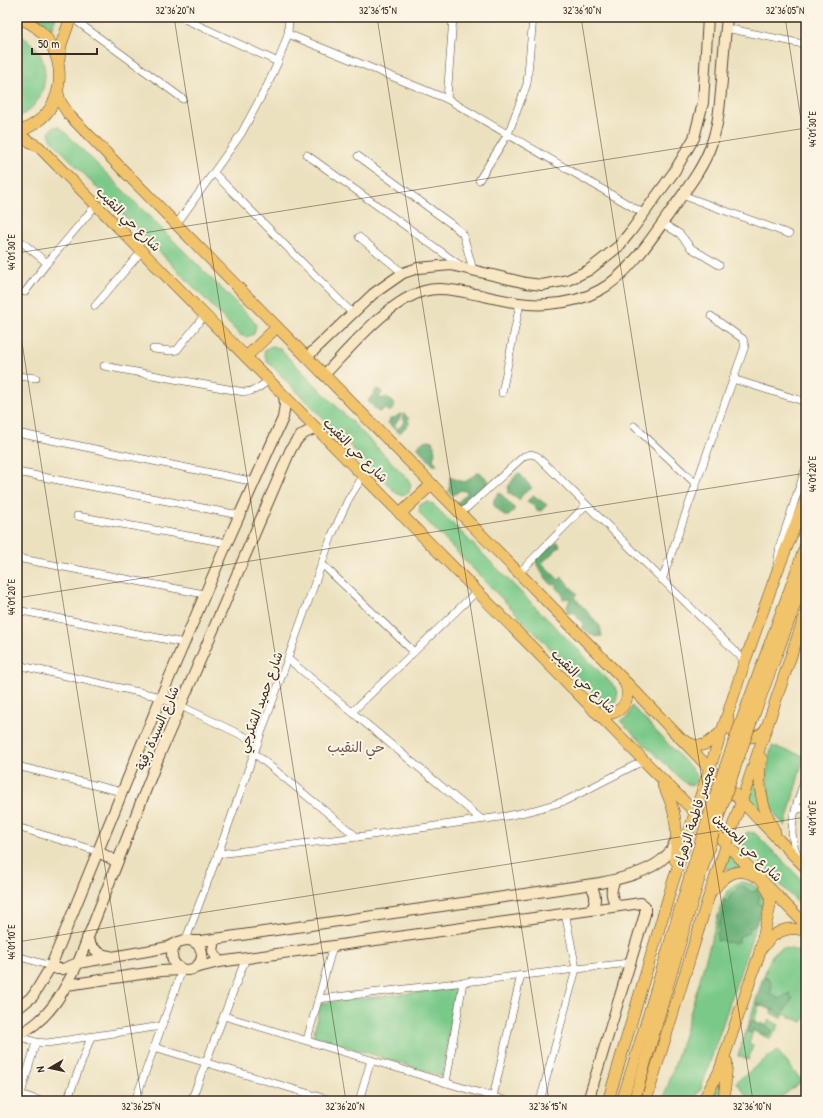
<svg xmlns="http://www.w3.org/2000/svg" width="823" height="1118" viewBox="0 0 823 1118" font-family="'Patrick Hand','Playpen Sans Arabic',sans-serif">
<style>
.green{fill:#7ac989;stroke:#5a7a54}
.forest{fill:#63ad75;stroke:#4f6c4a}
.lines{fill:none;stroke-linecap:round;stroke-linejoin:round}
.minor-casing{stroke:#564536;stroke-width:8}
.secondary-casing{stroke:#564536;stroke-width:12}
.primary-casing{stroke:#564536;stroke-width:12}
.trunk-casing{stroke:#564536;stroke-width:12}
.minor{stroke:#fff;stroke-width:7}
.secondary{stroke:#f9e7c3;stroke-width:10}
.primary{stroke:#f1c36a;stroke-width:11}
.trunk{stroke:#f1c36a;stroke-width:11}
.trunk-bridge-casing{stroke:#564536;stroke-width:12;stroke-linecap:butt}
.trunk-bridge{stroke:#f1c36a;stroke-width:11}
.ticks{fill:none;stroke:#3b2a1e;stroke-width:1;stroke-opacity:0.45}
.labels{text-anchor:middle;stroke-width:4;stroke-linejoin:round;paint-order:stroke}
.street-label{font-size:13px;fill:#3b2a1e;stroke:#fcf5e5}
.neighbourhood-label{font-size:14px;fill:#725658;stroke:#fcf5e5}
.neatline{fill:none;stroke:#3b2a1e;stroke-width:1.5}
.ticks-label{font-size:10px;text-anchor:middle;fill:#3b2a1e}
</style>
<rect width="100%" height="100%" fill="#fcf5e5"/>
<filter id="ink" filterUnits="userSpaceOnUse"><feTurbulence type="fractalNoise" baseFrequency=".025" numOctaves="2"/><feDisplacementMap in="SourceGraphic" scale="8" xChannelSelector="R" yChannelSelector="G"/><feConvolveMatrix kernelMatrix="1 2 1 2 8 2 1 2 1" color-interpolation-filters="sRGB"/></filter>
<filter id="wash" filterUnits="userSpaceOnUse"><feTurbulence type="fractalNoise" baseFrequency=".012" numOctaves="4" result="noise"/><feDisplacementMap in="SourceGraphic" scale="16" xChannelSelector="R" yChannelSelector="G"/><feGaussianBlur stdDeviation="0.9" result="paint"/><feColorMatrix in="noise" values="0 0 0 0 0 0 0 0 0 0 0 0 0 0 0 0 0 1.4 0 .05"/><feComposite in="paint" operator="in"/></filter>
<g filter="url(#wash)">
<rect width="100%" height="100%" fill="#ece1bf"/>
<g class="green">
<path d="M37,17H56L51,30Z"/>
<path d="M17,34C25,38 33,43 39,52C52,74 43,108 17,117Z"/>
<path d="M54,127H59L63,130L252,319L256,325L254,334L246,337L240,335L52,141L49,134L50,130Z"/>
<path d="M271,346L279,348L407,478L411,484L409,493L401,495L396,493L267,361L264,353L266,349Z"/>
<path d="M429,502L434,505L614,686L618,692L616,701L608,704L602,702L422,516L419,512L420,505L424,503Z"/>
<path d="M632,706L693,770L697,776V781L692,785L685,783L620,721L628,717Z"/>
<path d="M772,746L804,756L785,826C781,822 777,818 775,814C765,794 765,766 772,746Z"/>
<path d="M756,781L764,817L748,800Z"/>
<path d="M747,832L755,833L806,884V911L744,847L742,839L744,835Z"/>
<path d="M728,854L742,868L724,869Z"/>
<path d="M742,882C755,884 765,890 763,904L704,1080L701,1089L692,1101H663L684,1035L722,902C727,892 731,884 742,882Z"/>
<path d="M783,948C792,948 799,951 806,957V1017L802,1022L784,1014L782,1019L771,1013L772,1009L759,1005L754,1021L767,1025L769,1020L779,1025L770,1039L753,1031L749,1044L753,1046L748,1060L738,1056L767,967L773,953Z"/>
<path d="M457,988L442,1076L313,1036L321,1003Z"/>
<path d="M777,1050L802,1081L776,1101H751L736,1082Z"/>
<path d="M721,1076V1101H709Z"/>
</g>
<g class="forest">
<path d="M377,389L382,392L379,399L387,397L395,405L394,408L389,412L384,408L382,411L378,412L368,401Z"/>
<path d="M400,414H401L400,418L394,426L398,429L405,422L403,417V414L406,415V417L409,418L408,421L410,423L401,432L399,433L388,423L391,418H394Z"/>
<path d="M429,440L433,441L435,452L433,459L437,465H433L417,447L424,441Z"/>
<path d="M480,472L489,481L488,485L461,510L455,505L468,492L461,490L453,495L449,493L450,477C471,486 463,480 480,472Z"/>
<path d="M519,473L532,488L523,494L519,500L507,492L509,490L508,487C512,482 514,476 519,473Z"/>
<path d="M499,492L515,509L509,516H504C494,505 489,505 499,492Z"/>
<path d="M533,495L547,505L541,511L537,510L535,506L527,501Z"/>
<path d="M558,542L560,546L542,563L559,580L562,577L577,594L574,597L600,626L602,636C593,639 590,632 582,629L584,624L578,619L577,614L572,612L569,614L567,612V607L570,598L563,599L562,594L556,588V584L552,585C545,577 537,569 535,558L540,557L544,551Z"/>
<path d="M743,886L752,892L756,890L760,897L758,903L762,905C759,914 760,923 750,927L749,933L740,936L738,942L734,944L729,942L726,943L722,940L717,941V933L720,930L718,928L724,908V900L728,902L730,895L733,893H735L738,887Z"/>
<path d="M763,977C774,979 772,986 770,995H775L778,999C783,998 785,994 790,993L789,996L793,998L781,1016L776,1010H772L755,1003Z"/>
<path d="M752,1020C756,1024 763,1027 768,1027L772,1030V1033L766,1035L753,1029L751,1033L747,1032L750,1022Z"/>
</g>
</g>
<g filter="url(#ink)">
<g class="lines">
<defs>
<g id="minor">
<path d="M71,17L183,99"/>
<path d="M180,17L278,62"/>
<path d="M726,28L803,44"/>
<path d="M288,34L447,99L643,213"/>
<path d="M447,99L453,17"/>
<path d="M307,155L461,266"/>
<path d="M358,156L454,226L463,234L473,270"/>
<path d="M214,173L352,313"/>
<path d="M479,180L508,134L527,84L533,17"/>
<path d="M682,195L789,234"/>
<path d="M662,223L680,234L691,248L719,265"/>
<path d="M176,225L241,134L268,84L278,62L288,34L289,17"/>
<path d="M359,237L403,273"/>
<path d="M17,238L47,263"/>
<path d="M25,292L47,263L96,205"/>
<path d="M95,306L141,252"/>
<path d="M153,349L171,351L177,350L204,316"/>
<path d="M104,366L244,392C254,392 260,387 268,381"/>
<path d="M17,376L36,378"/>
<path d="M733,379L806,402"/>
<path d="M502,393L520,303"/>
<path d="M634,426L696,484"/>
<path d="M17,433L255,482"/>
<path d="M17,472L239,515"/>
<path d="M460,514L524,456L531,454L537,456L745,661"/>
<path d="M77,516L227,543"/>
<path d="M17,558L204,594"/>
<path d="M322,564L414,652"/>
<path d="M777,566L780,545L806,467"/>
<path d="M519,573L586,505"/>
<path d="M662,580L745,346L743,339L711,316"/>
<path d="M17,610L184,643"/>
<path d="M288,659L481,819"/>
<path d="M17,665L161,697"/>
<path d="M181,706L258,743"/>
<path d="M352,712L476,592"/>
<path d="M254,753L357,837"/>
<path d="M17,766L122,792"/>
<path d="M796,810L806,807"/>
<path d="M17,827L97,851"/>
<path d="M218,854L357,837L507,816L534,810L565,801L643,761"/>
<path d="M798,856C784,828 798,803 806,775"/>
<path d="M186,939L218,854L332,535L348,500L363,476"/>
<path d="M17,956L51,966"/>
<path d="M318,999L629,963"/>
<path d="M224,1016L507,1101"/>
<path d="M21,1033L24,1038L36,1042L47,1043L162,1026"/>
<path d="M307,1040L333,946"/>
<path d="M154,1047L333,1101"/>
<path d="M446,1083L463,982"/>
<path d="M17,1093L41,1101"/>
<path d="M21,1094L36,1042"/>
<path d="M493,1097L521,975"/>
<path d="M67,1101L91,1037"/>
<path d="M135,1101L182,970"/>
<path d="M191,1101L246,958"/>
<path d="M359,1101L371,1060"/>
<path d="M540,1101L576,969L565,913"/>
</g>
<g id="secondary">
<path d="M307,357L373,294L403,273L418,268L451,265L526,283L542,285L568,280L589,270L619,246L631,231L674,172L694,138L703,103L708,17"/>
<path d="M324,375C350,348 388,301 424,291C442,286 462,292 480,295C502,300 525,306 548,304C566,303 584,299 600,290C628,275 652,238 671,211C685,191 703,169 711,145C719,124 720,102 722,80C723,59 725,38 727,17"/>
<path d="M161,697L181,706"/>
<path d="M97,851L117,862"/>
<path d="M615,880C610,890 610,898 618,906"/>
<path d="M590,885C596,893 597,900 592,909"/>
<path d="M87,938C92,949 99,955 110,956"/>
<path d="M215,939L213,951L219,962"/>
<circle cx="187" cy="955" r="15"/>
<path d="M193,941H201L600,883C620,879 651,872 666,856C671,852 673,846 676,840"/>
<path d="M51,966L57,969H63L78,963L158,949L168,947L178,942"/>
<path d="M195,968L219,962L641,903L645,906V914L588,1101"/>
<path d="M67,985L161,971L182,970"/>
<path d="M17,1009L33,996L51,966L161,697L227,543L283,418L285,404L284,396"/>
<path d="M17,1035C48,1022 64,991 78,963L159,756L290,451C296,439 302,432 316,429"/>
</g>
<g id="primary">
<path d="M763,947C774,931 788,925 806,931"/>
<path d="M703,1101L719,1072L759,955L770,907V895L764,883"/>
<path d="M724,1101L727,1062"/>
</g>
<g id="trunk">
<path d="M17,18C54,28 70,73 52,105C45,119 31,127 17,133"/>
<path d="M59,60L61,45L71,17"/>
<path d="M58,92L60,101L69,115L624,680L806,868"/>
<path d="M17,137L25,139L39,147L806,925"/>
<path d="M246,357L277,327"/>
<path d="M400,514L432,484"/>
<path d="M594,711C616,721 635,703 624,681"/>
<path d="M728,716C726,739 756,745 767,727"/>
<path d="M685,741C702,751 709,743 722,731"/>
<path d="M761,758C757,784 762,809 775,832"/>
<path d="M663,786C677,809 678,833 675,860"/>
<path d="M714,889C725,875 738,866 755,876"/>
<path d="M608,1101L672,885L695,813L745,661L777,572L806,498"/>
<path d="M646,1101L707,902L806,612"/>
</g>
</defs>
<use href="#minor" class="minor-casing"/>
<use href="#secondary" class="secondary-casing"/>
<use href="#primary" class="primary-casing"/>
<use href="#trunk" class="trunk-casing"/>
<use href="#minor" class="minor"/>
<use href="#secondary" class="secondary"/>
<use href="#primary" class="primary"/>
<use href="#trunk" class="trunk"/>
<defs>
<g id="trunk-bridge">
<path d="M622,1101C654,1001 681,900 714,800C742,714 776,630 806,544"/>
<path d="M634,1101C668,987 699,871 738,759C760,697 784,636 806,574"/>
</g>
</defs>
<use href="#trunk-bridge" class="trunk-bridge-casing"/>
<use href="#trunk-bridge" class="trunk-bridge"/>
</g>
</g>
<path class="ticks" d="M174,17L346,1101M377,17L549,1101M581,17L753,1101M785,17L806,152M17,253L806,128M17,311L142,1101M17,598L806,473M17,942L806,817"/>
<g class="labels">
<g class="street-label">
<text transform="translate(129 219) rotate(45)" y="5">شارع حي النقيب</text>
<text transform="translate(356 450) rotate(45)" y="5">شارع حي النقيب</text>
<text transform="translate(584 681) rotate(45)" y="5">شارع حي النقيب</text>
<text transform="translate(260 702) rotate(-70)" y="5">شارع حميد الشكرجي</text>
<text transform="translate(157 728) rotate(-67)" y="5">شارع السيدة رقية</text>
<text transform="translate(694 816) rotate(-72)" y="5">مجسر فاطمة الزهراء</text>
<text transform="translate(748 847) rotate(45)" y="5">شارع حي الحسين</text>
</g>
<g class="neighbourhood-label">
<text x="356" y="752">حي النقيب</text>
</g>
</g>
<rect width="823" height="1118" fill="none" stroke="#fcf5e5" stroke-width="44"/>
<g transform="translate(50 1068) rotate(261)" stroke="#fcf5e5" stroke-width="3" paint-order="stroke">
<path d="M0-3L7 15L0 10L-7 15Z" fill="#3b2a1e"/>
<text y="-6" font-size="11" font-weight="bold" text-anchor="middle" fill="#3b2a1e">N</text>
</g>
<path d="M32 48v6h65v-6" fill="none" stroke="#3b2a1e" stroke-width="2"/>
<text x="38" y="48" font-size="12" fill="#3b2a1e" stroke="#fcf5e5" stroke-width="3" paint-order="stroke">50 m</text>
<rect x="22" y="22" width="779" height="1074" class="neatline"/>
<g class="ticks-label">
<text x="175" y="14">32°36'20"N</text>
<text x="378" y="14">32°36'15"N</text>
<text x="582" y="14">32°36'10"N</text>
<text x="785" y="14">32°36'05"N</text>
<text transform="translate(812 129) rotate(-90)" y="4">44°01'30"E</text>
<text transform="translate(11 252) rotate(-90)" y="4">44°01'30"E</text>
<text transform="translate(812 474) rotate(-90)" y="4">44°01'20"E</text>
<text transform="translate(11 597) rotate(-90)" y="4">44°01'20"E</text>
<text transform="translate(812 818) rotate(-90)" y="4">44°01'10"E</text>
<text transform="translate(11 942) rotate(-90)" y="4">44°01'10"E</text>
<text x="141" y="1110">32°36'25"N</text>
<text x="345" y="1110">32°36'20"N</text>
<text x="548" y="1110">32°36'15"N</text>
<text x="752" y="1110">32°36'10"N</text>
</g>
</svg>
